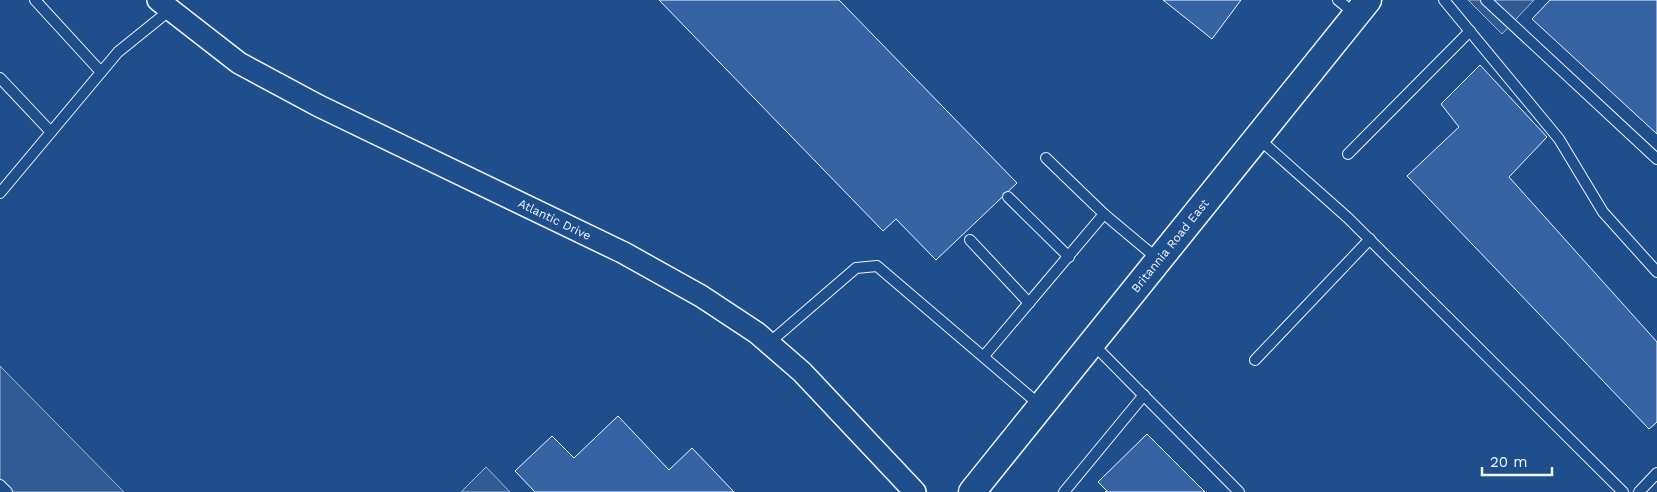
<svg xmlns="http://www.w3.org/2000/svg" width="1657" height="492" viewBox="0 0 1657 492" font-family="'Work Sans',sans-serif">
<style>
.built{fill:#305b95;stroke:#a8bbd7}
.building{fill:#3563a3;stroke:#f2f6ff}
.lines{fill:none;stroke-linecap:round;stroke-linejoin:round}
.service-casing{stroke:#f2f6ff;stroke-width:12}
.minor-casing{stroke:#f2f6ff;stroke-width:24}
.tertiary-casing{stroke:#f2f6ff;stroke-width:29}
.service{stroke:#1f4e8c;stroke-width:10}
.minor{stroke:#1f4e8c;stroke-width:21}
.tertiary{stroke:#1f4e8c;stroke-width:26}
.labels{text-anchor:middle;stroke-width:4;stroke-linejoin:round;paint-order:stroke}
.street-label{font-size:12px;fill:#f2f6ff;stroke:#1f4e8c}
</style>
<rect width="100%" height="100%" fill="#1f4e8c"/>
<g class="built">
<path d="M1468,0H1534L1502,34Z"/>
<path d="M0,366L124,492H0Z"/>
<path d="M486,467L510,492H461Z"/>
</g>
<g class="building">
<path d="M659,0H839L1017,183L936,260L896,219L883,231Z"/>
<path d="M1163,0H1241L1212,39Z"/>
<path d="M1550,0H1657V134L1532,19Z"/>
<path d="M1480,65L1547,137L1509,177L1657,342V422L1649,429L1407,176L1459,127L1441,104Z"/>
<path d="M618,416L669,470L692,448L734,492H535L515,471L552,436L574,458Z"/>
<path d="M1147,434L1205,492H1105L1107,491L1098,482Z"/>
</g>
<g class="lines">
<defs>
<g id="service">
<path d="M35,0L101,72"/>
<path d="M1338,0L1355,14"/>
<path d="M1444,0L1559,139L1603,212L1657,272"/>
<path d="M1486,0L1657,159"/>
<path d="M0,78L51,132"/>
<path d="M1258,138L1348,218L1623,492"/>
<path d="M1348,154L1470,31"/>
<path d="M0,193L118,52L170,10"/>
<path d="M1008,197L1069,257"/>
<path d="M1104,214L1159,260"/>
<path d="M970,240L1029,303"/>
<path d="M769,343L856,268L877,266L1041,406"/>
<path d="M1093,344L1239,492"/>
<path d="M984,356L1104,214L1046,158"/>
<path d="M1255,360L1370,239"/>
<path d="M0,485L7,492"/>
<path d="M1064,492L1144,395"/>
<path d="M1639,492L1657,473"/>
</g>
<g id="minor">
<path id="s1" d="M158,0L239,63L319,106L624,253L701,296L757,333L802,372L915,492"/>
</g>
<g id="tertiary">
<path id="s2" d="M972,492L1368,0"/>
</g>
</defs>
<use href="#service" class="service-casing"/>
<use href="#minor" class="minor-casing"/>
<use href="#tertiary" class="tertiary-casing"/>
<use href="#service" class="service"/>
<use href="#minor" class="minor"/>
<use href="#tertiary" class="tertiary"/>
</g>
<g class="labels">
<g class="street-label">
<text dy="4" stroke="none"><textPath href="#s1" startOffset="455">Atlantic Drive</textPath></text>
<text dy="4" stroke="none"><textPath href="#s2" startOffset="316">Britannia Road East</textPath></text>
</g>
</g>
<path d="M1482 467v8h70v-8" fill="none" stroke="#f2f6ff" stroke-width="2.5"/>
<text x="1490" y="467" font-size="15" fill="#f2f6ff" stroke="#1f4e8c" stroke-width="4" paint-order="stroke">20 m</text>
</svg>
